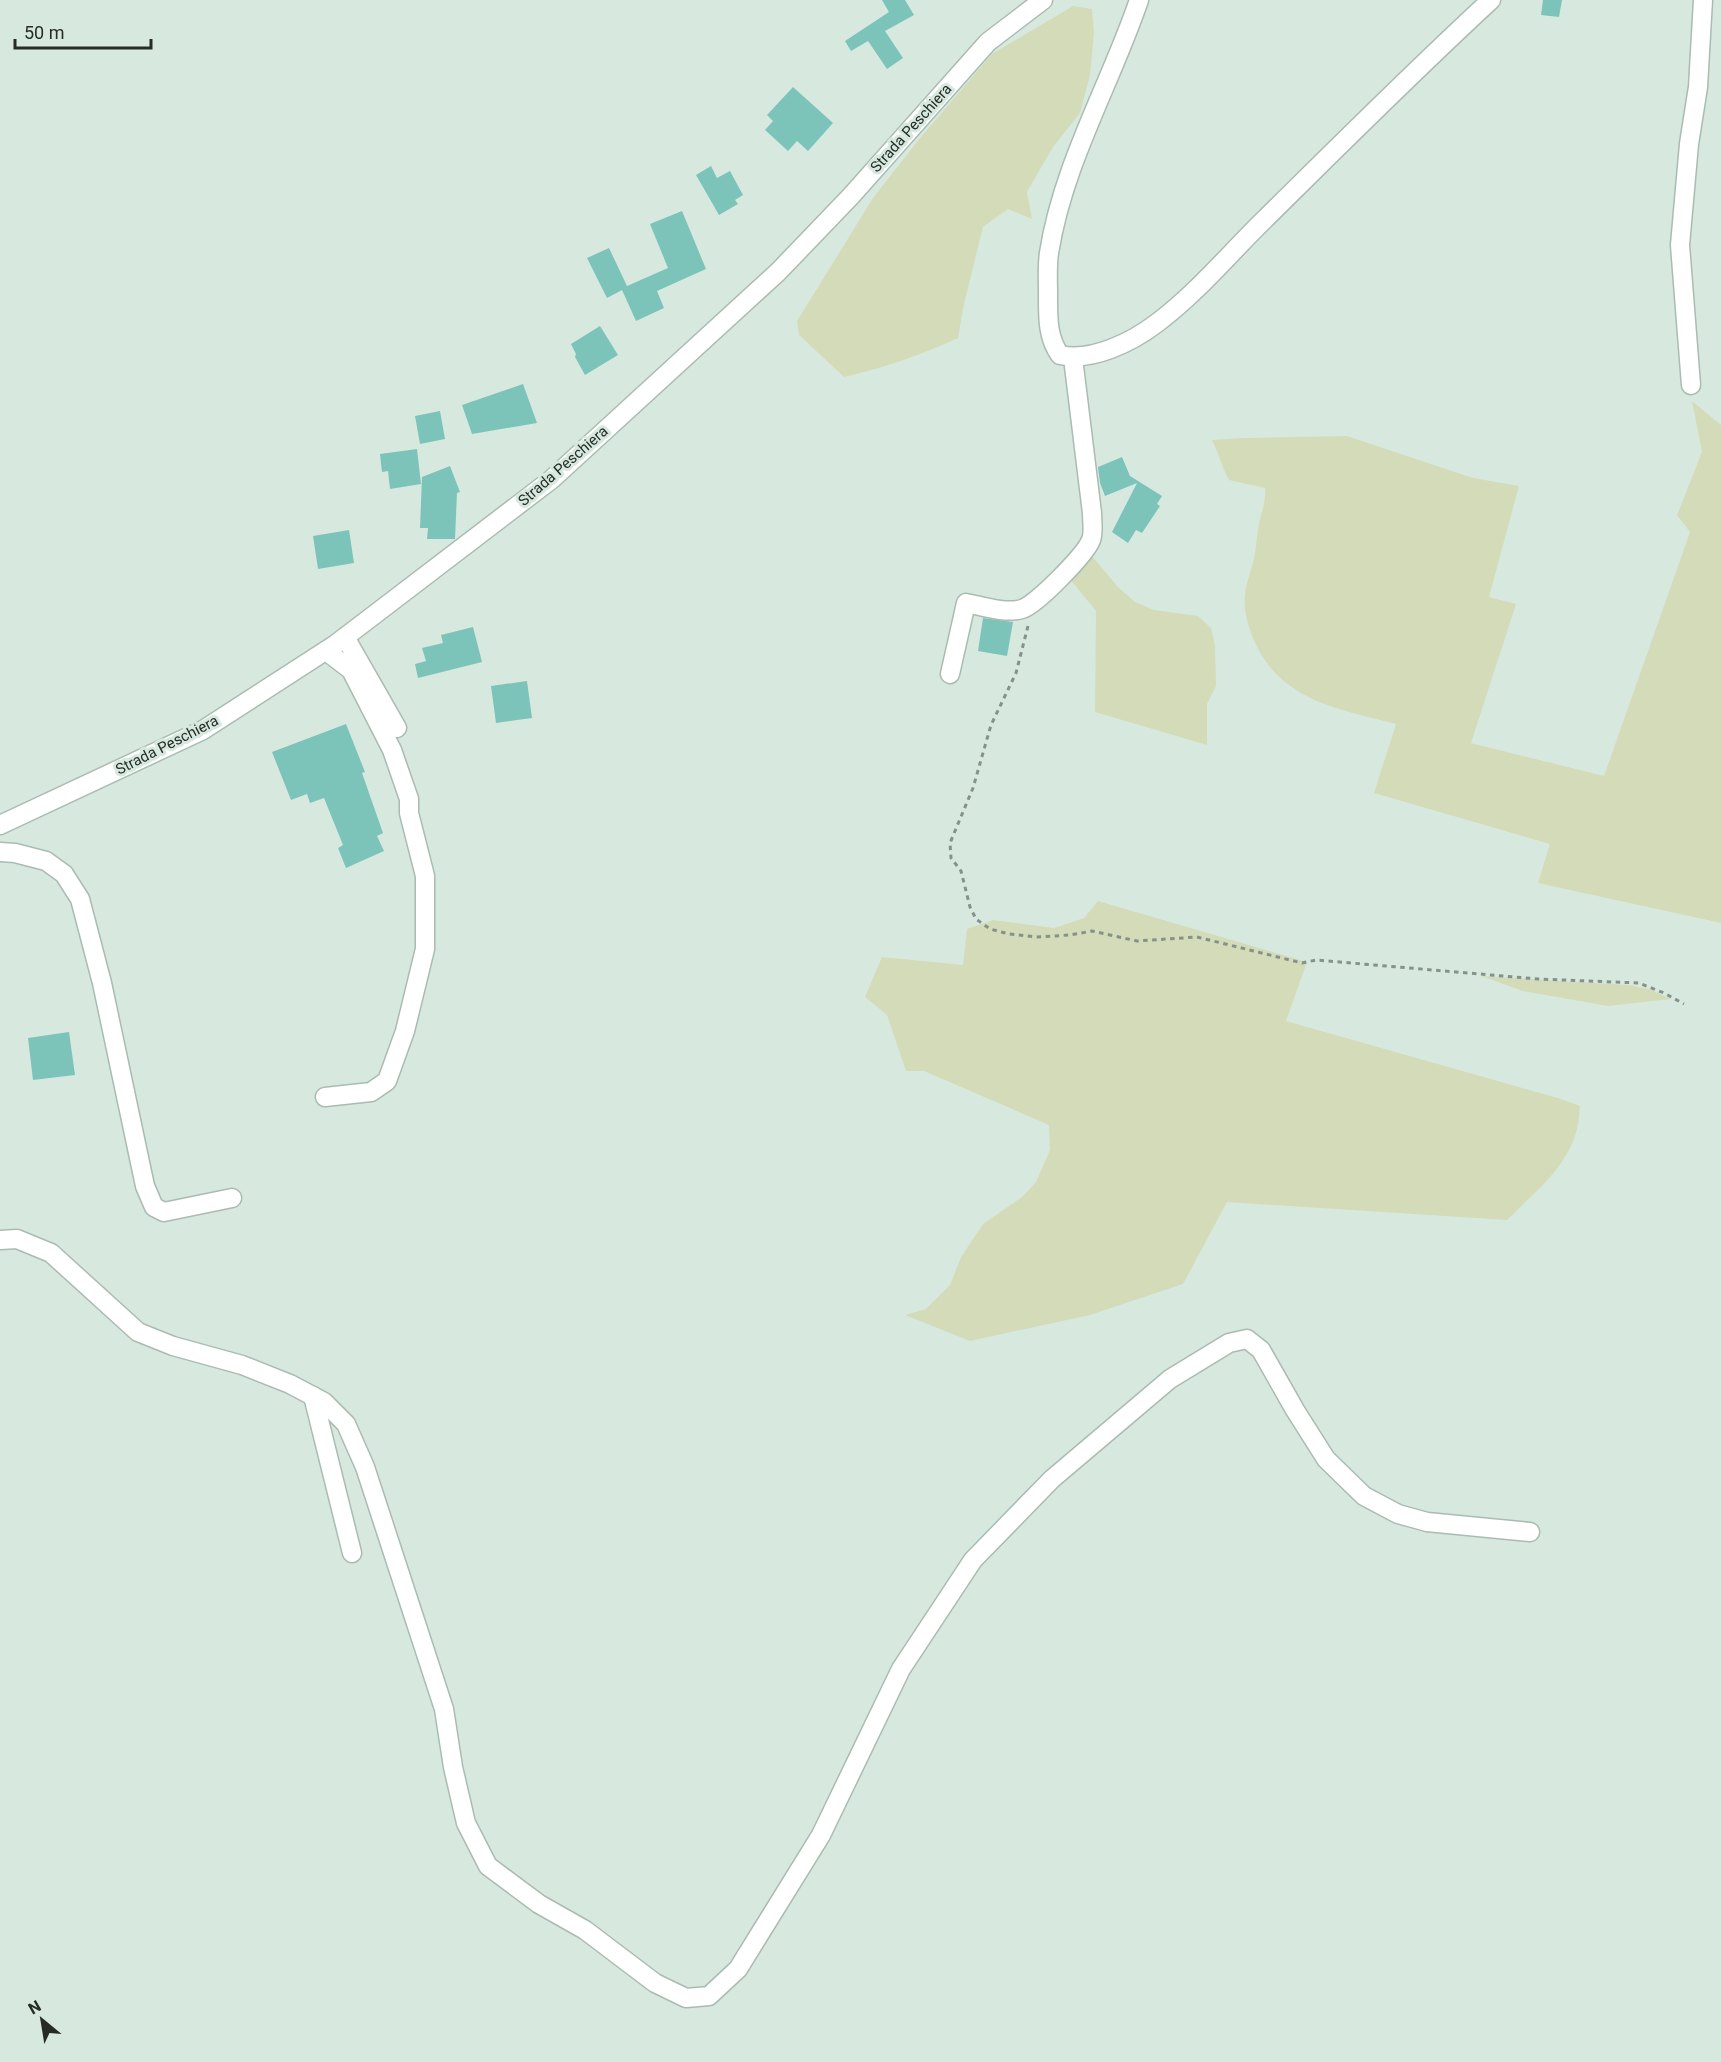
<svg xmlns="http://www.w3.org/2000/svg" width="1721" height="2062" viewBox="0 0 1721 2062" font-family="Roboto,sans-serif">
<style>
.green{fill:#d4dbb8}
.building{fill:#7cc4ba}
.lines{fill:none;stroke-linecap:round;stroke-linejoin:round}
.minor-casing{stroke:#aabbb2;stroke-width:21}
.path{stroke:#85928b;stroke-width:3;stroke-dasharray:4.5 4.5;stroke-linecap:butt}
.minor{stroke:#fff;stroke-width:18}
.labels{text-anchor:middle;stroke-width:6;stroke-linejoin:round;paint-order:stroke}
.street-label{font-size:15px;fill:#252c28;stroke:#d7e9df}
</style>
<rect width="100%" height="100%" fill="#d7e9df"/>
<g class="green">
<path d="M1073,6L1092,9L1094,33L1090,75L1080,113L1053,147L1027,192L1032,219L1008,209L983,227L964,304L958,338C919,356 886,367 844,377L799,335L797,321L873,198L920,138L992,54Z"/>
<path d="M1692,401L1721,425V923L1538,883L1550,844L1374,793L1396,724C1340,709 1283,702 1255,643C1249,629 1243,611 1245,595C1246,583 1251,571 1254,559C1256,547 1257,535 1259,523C1262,509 1266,503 1265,488L1229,480C1222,468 1219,454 1212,440L1241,438L1347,436L1473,478L1519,486L1489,597L1516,604L1471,743L1604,776L1690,532L1677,515L1702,452Z"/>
<path d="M1091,555L1118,587L1135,602L1154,610L1198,616L1211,628L1215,645L1216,686L1207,704V745L1095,712L1096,611L1070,579Z"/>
<path d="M1098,901L1307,962L1286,1021L1558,1098L1580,1106C1579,1113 1579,1122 1577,1129C1568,1167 1533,1194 1507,1220L1227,1202L1183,1284L1090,1315L970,1341L905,1315L926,1309L950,1285L961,1257L983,1224L1022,1197L1036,1182L1050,1150L1049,1125L924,1071H906L887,1015L865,997L882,957L963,965L967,929L993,920L1054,928L1084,918Z"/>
<path d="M1481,976L1628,985L1649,989L1671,999L1608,1006L1523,991Z"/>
</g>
<g class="building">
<path d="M882,0H905L914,15L885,31L903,58L887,69L868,41L851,51L845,41L889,12Z"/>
<path d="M1543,0H1562L1559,17L1541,15Z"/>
<path d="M793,87L833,123L808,151L797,141L788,151L765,130L773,121L767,115Z"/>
<path d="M711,166L717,178L730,171L743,195L735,200L738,204L719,215L696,175Z"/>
<path d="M682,211L706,269L657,291L664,308L636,321L622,290L607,298L587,258L609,248L627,286L668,268L650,224Z"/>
<path d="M600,326L618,355L585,375L575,357L576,354L571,344Z"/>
<path d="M523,384L537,423L472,434L462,405Z"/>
<path d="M440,411L445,439L420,444L415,416Z"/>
<path d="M417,449L421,484L390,489L388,471L382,472L380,454Z"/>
<path d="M1122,457L1130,476L1162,496L1157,504L1160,506L1142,533L1136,530L1128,543L1112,532L1137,483L1105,496L1100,483L1098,467Z"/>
<path d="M450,466L460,492L457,493L455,539H427L428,528H420L422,477Z"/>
<path d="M349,530L354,563L318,569L313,536Z"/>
<path d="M983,618L1013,622L1007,656L978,651Z"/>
<path d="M473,627L482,662L418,678L415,664L426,661L422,648L443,643L441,635Z"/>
<path d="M527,681L532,718L496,723L491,686Z"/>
<path d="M346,724L365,772L362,773L383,833L377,836L384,851L346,868L338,848L343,845L324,798L310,803L307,794L291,800L272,752Z"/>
<path d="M69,1032L75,1075L33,1080L28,1038Z"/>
</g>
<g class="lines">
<defs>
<g id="minor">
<path d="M1139,0C1110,85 1063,164 1049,253C1047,266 1048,281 1048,294C1048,316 1047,337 1060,355C1092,362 1132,342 1157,323C1197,293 1229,254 1265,219C1340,145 1414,71 1491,0"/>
<path d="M1691,385L1680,245L1689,144L1698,87L1703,0"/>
<path d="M345,637L397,728"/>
<path d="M950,674L966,603C982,606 1005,614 1022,609C1036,605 1085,555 1091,540C1094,533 1092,521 1092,513L1073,358"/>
<path d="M0,825L203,730L336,644L552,479L778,272L851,196L988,42L1043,0"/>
<path d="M0,852L15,853L46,861L64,874L80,899L102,983L145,1186L154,1207L164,1212L232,1198"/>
<path d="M325,1097L371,1092L387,1081L405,1031L425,949V876L409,813V799L392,750L351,670L326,651"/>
<path d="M0,1240L17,1239L51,1253L138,1332L173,1346L242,1365L290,1384L324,1402L346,1424L365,1467L444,1709L453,1767L466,1823L488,1866L539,1904L585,1930L655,1983L686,1998L709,1996L738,1969L821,1835L901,1669L973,1560L1052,1479L1170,1379L1229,1343L1247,1339L1261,1350L1295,1410L1326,1459L1364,1496L1398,1514L1427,1522L1530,1532"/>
<path d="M313,1396L352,1553"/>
</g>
</defs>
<use href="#minor" class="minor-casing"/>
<path class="path" d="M1028,626L1016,673L991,725L973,788L950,843L951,858L961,871L970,907L976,919L990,929L1009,934L1036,937L1070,935L1092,931L1137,941L1197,937L1302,963L1316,960L1538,979L1639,983L1664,993L1684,1004"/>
<use href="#minor" class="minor"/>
</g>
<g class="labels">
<g class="street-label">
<text transform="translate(911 128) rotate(-48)" y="5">Strada Peschiera</text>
<text transform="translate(563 466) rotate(-41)" y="5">Strada Peschiera</text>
<text transform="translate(167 745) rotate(-27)" y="5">Strada Peschiera</text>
</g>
</g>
<g transform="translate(42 2020) rotate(330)" stroke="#d7e9df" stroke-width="4.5" paint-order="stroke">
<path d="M0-4.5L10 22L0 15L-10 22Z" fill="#252c28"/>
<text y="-9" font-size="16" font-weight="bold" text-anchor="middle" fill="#252c28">N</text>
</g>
<path d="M15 39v9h136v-9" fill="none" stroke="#252c28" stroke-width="3"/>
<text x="24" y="39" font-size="18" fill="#252c28" stroke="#d7e9df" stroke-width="4.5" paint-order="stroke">50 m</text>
</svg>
